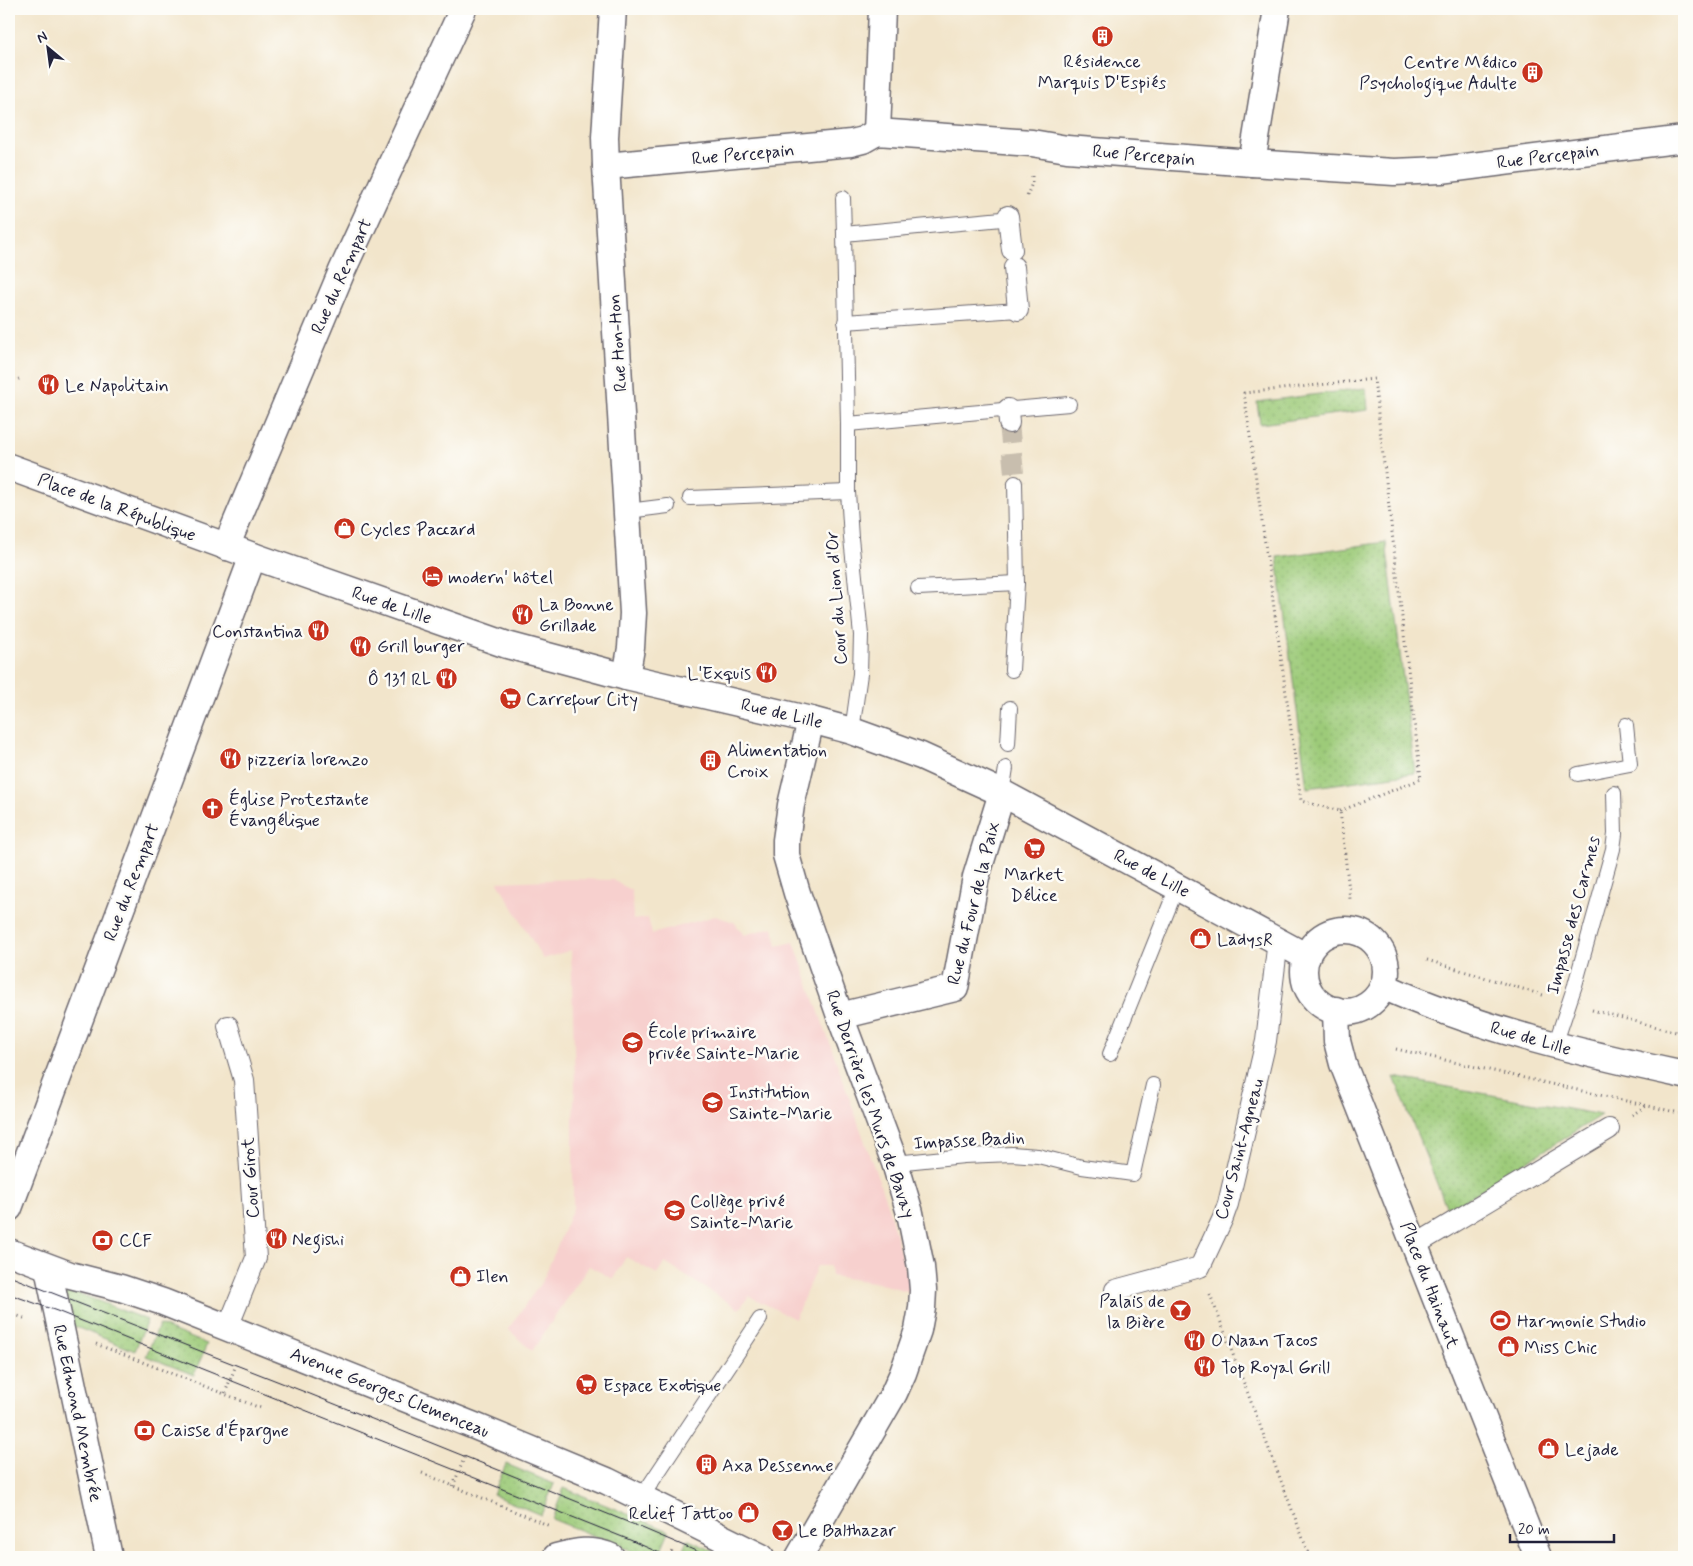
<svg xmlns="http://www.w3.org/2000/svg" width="1693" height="1566" viewBox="0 0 1693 1566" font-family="Mynerve,sans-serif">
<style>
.built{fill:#f7d0ce}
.grass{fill:url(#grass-dots);stroke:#60765a}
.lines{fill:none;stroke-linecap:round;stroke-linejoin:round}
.pedestrian-tunnel{stroke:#c8beae;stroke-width:20;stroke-dasharray:20 10;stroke-linecap:butt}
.service-casing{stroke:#6b666d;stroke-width:16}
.pedestrian-casing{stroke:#6b666d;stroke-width:22}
.minor-casing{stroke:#6b666d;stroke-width:29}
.path{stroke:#6b666d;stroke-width:3;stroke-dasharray:1 4;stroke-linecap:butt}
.service{stroke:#fff;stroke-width:14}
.pedestrian{stroke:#fff;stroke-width:20}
.minor{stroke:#fff;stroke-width:26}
.tram{stroke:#22223b;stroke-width:1}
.labels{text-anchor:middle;stroke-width:5;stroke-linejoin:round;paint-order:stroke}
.poi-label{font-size:18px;fill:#22223b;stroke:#fdfcf7;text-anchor:start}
.street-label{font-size:18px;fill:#22223b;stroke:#fdfcf7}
</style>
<defs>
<pattern id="grass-dots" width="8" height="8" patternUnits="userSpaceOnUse" patternTransform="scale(1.25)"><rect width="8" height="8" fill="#9dcb79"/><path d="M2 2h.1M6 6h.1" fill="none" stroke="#87ae6a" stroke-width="1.8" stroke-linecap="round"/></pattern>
</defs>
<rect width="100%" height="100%" fill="#fdfcf7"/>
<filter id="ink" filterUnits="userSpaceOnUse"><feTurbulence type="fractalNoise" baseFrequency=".02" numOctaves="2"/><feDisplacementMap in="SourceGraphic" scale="10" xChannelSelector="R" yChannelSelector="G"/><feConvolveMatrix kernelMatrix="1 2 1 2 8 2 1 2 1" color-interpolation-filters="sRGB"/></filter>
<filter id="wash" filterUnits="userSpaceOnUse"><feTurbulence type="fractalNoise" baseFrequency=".0096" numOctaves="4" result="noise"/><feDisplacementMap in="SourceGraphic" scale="20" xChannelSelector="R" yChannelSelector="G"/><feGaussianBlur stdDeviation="1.12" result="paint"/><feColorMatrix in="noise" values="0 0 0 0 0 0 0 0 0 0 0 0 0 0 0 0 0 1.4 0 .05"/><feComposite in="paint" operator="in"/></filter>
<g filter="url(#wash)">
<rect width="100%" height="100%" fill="#f2e5cb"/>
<path class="built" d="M572,879L613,880L632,891L633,920L648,918L652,934L715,916L734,922L744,935L773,927L777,946L794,942L888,1207L911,1292L873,1282L831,1276L830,1266H817L795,1319L749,1296L739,1309L665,1263L657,1274L626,1257L613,1279L589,1266L532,1351L508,1329L543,1280L573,1208V1118L575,1085L571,950L543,959L498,882Z"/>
<g class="grass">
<path d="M1366,388L1368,410L1260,424L1257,402Z"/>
<path d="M1386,542L1415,773L1307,788L1277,557Z"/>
<path d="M1394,1077L1601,1115L1448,1211Z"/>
<path d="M62,1287L147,1320L135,1351L71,1325Z"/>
<path d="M159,1325L207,1344L194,1375L146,1356Z"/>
<path d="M506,1464L554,1484L541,1515L493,1495Z"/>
<path d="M564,1488L669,1531L658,1557H646L552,1519Z"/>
<path d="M688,1540H689L727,1557H681Z"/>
</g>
</g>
<g filter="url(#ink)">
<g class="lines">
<path class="pedestrian-tunnel" d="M1009,423L1015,483"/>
<defs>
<g id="service">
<path d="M843,198L844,234"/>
<path d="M845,322L1018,310"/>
<path d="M848,424L1069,404"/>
<path d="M1015,483L1017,583"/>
<path d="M690,498L848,492"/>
<path d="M628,511L668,506"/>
<path d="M918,588L1017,583L1012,670"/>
<path d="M852,731L860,674L861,635L851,538L848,492V424L844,234L1002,219"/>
<path d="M1008,744L1010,708"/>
<path d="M1578,774L1630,764L1626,725"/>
<path d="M1002,793L1006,768"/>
<path d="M1555,1045L1575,985L1613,849L1615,834L1614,793"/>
<path d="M1110,1054L1177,887"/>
<path d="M895,1163L964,1156L1012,1154L1038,1156L1082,1167L1133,1174L1153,1085"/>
<path d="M641,1498L760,1319"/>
</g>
<g id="pedestrian">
<path d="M1008,216L1012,250"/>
<path d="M1014,267L1018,310"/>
<path d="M1008,409L1009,423"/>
<path d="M1415,1245L1609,1129"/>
<path d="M1115,1290L1200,1267L1223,1218L1228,1204L1266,1041L1278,940"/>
<path d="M228,1327L256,1258L244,1080L228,1026"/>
</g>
<g id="minor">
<path d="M613,9L605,137L606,166L633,613L631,648L626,677"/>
<path d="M877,132L882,9"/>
<path d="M1252,163L1277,9"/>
<path d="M606,166L851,143L863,140L877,132L1032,143L1067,149L1252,163L1394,172L1441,170L1684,139"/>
<path d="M9,467L253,556L507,645L626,677L811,720L852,731L921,756L1002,793L1307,957"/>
<path d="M226,547L342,271L463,9"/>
<circle cx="1345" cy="971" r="41"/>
<path d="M1383,986C1478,1029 1582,1053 1684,1075"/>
<path d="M1336,1010L1337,1041L1343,1064L1538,1557"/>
<path d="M840,1016L955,988L976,877L1002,793"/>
<path d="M9,1208L253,556"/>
<path d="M9,1252L70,1275L121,1288L163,1302L477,1427L607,1481L761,1557"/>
<path d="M48,1268L109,1557"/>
<path d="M556,1557C575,1552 593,1548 611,1557"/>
<path d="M799,1557L894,1393L903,1373L918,1330L922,1308L923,1290L921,1267L910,1213L895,1163L840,1016L797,893L786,855V840L791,805L811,720"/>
</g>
</defs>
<use href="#service" class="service-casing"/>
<use href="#pedestrian" class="pedestrian-casing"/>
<use href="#minor" class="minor-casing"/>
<g class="path">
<path d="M1027,196L1032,183V174"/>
<path d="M9,383L19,379"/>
<path d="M1340,811L1421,779L1374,379L1244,393L1301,801L1340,811L1350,899"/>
<path d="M1427,960L1546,996"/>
<path d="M1592,1010L1684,1034"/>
<path d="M1396,1049L1684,1114"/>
<path d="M1632,1115L1646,1106"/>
<path d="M1210,1294L1310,1557"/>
<path d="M9,1313L27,1319"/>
<path d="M96,1344L263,1409"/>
<path d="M225,1393L236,1365"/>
<path d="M422,1473L550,1526"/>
<path d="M453,1486L465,1456"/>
<path d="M670,1557L673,1548"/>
</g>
<use href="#service" class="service"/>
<use href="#pedestrian" class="pedestrian"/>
<use href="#minor" class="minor"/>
<g class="tram">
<path d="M9,1276L310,1394L635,1525L710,1557"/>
<path d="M9,1294L57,1311L630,1540L669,1557"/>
</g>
</g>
</g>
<defs>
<symbol id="building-disc" viewBox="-11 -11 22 22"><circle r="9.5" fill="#c8321e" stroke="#fdfcf7"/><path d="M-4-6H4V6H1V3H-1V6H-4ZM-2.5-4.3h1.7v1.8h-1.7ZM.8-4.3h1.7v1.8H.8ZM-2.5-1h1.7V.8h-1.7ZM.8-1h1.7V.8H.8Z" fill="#fff"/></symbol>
<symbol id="restaurant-disc" viewBox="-11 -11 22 22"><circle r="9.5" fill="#c8321e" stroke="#fdfcf7"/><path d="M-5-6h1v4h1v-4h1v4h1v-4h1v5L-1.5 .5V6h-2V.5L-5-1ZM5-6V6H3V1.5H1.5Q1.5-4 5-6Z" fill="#fff"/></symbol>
<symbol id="shop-disc" viewBox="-11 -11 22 22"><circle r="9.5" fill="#c8321e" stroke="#fdfcf7"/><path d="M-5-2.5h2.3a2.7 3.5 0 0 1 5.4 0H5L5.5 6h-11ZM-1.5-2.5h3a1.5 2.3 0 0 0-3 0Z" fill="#fff"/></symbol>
<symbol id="hotel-disc" viewBox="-11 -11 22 22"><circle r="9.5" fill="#c8321e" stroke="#fdfcf7"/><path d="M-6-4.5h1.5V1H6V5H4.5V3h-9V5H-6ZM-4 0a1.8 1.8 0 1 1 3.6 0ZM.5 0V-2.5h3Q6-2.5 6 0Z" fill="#fff"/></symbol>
<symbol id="supermarket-disc" viewBox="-11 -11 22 22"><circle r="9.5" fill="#c8321e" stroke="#fdfcf7"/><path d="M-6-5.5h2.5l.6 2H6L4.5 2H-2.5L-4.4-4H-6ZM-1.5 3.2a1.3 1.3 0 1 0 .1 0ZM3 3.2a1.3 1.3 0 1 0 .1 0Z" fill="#fff"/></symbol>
<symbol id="church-disc" viewBox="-11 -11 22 22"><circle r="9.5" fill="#c8321e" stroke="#fdfcf7"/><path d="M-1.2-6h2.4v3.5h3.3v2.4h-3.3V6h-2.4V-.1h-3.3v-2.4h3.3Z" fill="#fff"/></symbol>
<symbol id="school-disc" viewBox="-11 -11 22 22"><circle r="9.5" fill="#c8321e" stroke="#fdfcf7"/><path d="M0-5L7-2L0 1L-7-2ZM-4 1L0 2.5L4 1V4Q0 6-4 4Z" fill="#fff"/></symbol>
<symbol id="bank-disc" viewBox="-11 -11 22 22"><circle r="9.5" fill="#c8321e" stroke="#fdfcf7"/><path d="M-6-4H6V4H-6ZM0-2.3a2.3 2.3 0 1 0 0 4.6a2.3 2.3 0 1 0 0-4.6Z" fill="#fff"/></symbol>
<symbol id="bar-disc" viewBox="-11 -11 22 22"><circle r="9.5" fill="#c8321e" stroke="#fdfcf7"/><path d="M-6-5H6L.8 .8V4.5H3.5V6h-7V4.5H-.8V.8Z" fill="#fff"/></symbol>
<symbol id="stadium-disc" viewBox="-11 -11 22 22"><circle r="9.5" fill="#c8321e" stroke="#fdfcf7"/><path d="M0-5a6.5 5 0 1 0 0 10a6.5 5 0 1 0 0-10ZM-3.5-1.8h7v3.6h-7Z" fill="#fff"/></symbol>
</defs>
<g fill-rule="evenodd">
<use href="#building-disc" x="1090" y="24" width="25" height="25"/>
<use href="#building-disc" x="1520" y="60" width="25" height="25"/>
<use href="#restaurant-disc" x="36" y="372" width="25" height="25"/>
<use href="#shop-disc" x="332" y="516" width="25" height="25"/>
<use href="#hotel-disc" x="420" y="564" width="25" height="25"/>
<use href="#restaurant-disc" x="510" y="602" width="25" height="25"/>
<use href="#restaurant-disc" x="306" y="618" width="25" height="25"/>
<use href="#restaurant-disc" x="348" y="634" width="25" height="25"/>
<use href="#restaurant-disc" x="754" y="660" width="25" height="25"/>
<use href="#restaurant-disc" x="434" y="666" width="25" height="25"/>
<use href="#supermarket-disc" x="498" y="686" width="25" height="25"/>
<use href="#restaurant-disc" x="218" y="746" width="25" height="25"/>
<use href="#building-disc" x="698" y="748" width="25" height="25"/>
<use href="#church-disc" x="200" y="796" width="25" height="25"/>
<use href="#supermarket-disc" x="1022" y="836" width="25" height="25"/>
<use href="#shop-disc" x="1188" y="926" width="25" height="25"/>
<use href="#school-disc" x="620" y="1030" width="25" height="25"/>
<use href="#school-disc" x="700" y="1090" width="25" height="25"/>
<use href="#school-disc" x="662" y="1198" width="25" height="25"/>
<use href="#restaurant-disc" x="264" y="1226" width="25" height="25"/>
<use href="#bank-disc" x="90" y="1228" width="25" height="25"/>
<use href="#shop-disc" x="448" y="1264" width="25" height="25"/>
<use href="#bar-disc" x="1168" y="1298" width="25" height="25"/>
<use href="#stadium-disc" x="1488" y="1308" width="25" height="25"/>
<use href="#restaurant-disc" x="1182" y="1328" width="25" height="25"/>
<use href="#shop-disc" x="1496" y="1334" width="25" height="25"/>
<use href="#restaurant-disc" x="1192" y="1354" width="25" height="25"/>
<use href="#supermarket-disc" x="574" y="1372" width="25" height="25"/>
<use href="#bank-disc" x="132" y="1418" width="25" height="25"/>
<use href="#shop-disc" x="1536" y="1436" width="25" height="25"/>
<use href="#building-disc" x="694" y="1452" width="25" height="25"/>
<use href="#shop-disc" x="736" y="1500" width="25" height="25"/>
<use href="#bar-disc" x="770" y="1518" width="25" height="25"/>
</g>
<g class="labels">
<g class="poi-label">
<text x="1102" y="67" text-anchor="middle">Résidence<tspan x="1102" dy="21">Marquis D'Espiés</tspan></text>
<text x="1517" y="68" text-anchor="end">Centre Médico<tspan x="1517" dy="21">Psychologique Adulte</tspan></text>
<text x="65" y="391">Le Napolitain</text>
<text x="360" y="535">Cycles Paccard</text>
<text x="448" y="583">modern' hôtel</text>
<text x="539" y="610">La Bonne<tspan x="539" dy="21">Grillade</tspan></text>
<text x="303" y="637" text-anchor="end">Constantina</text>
<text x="377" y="652">Grill burger</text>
<text x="751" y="679" text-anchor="end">L'Exquis</text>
<text x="431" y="685" text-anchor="end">Ô 131 RL</text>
<text x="526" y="705">Carrefour City</text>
<text x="727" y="756">Alimentation<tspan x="727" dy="21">Croix</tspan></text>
<text x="247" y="765">pizzeria lorenzo</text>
<text x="229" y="805">Église Protestante<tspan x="229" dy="21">Évangélique</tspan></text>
<text x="1034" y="880" text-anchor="middle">Market<tspan x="1034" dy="21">Délice</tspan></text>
<text x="1217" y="945">LadysR</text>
<text x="648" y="1038">École primaire<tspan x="648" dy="21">privée Sainte-Marie</tspan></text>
<text x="729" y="1098">Institution<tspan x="729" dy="21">Sainte-Marie</tspan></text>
<text x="690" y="1207">Collège privé<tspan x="690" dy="21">Sainte-Marie</tspan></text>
<text x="292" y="1245">Negishi</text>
<text x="119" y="1246">CCF</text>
<text x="476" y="1282">Ilen</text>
<text x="1165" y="1307" text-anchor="end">Palais de<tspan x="1165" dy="21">la Bière</tspan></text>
<text x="1517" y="1327">Harmonie Studio</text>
<text x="1211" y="1346">O Naan Tacos</text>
<text x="1524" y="1353">Miss Chic</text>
<text x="1221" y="1373">Top Royal Grill</text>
<text x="603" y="1391">Espace Exotique</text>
<text x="161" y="1436">Caisse d'Épargne</text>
<text x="1565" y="1455">Lejade</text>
<text x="722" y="1471">Axa Dessenne</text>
<text x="733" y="1519" text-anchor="end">Relief Tattoo</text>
<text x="798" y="1536">Le Balthazar</text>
</g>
<g class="street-label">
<text transform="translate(743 154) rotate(-5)" y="6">Rue Percepain</text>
<text transform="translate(1144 155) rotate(5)" y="6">Rue Percepain</text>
<text transform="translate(1548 156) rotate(-7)" y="6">Rue Percepain</text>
<text transform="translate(341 276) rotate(-66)" y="6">Rue du Rempart</text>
<text transform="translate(617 343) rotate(-94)" y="6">Rue Hon-Hon</text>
<text transform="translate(117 507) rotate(20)" y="6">Place de la République</text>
<text transform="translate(836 598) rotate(-94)" y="6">Cour du Lion d'Or</text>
<text transform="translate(392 605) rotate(19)" y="6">Rue de Lille</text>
<text transform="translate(782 713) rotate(13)" y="6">Rue de Lille</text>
<text transform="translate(1152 873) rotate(28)" y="6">Rue de Lille</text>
<text transform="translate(131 882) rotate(-69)" y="6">Rue du Rempart</text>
<text transform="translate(973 903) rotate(-76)" y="6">Rue du Four de la Paix</text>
<text transform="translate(1573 915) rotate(-75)" y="6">Impasse des Carmes</text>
<text transform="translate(1531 1038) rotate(16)" y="6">Rue de Lille</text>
<text transform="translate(871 1104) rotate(71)" y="6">Rue Derrière les Murs de Bavay</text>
<text transform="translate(969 1140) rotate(-3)" y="6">Impasse Badin</text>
<text transform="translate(1239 1149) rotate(-75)" y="6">Cour Saint-Agneau</text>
<text transform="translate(250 1178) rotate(-94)" y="6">Cour Girot</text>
<text transform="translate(1430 1285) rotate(69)" y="6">Place du Hainaut</text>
<text transform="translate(390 1392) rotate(22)" y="6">Avenue Georges Clemenceau</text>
<text transform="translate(78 1413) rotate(78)" y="6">Rue Edmond Membrée</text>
</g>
</g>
<rect width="1693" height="1566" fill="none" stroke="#fdfcf7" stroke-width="30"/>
<g transform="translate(48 48) rotate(331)" stroke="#fdfcf7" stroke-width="4" paint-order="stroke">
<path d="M0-4L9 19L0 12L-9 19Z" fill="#22223b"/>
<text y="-8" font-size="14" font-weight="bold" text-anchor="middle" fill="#22223b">N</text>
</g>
<path d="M1510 1534v8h104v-8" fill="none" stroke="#22223b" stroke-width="2.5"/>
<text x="1518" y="1534" font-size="15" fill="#22223b" stroke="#fdfcf7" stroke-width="4" paint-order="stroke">20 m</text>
</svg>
